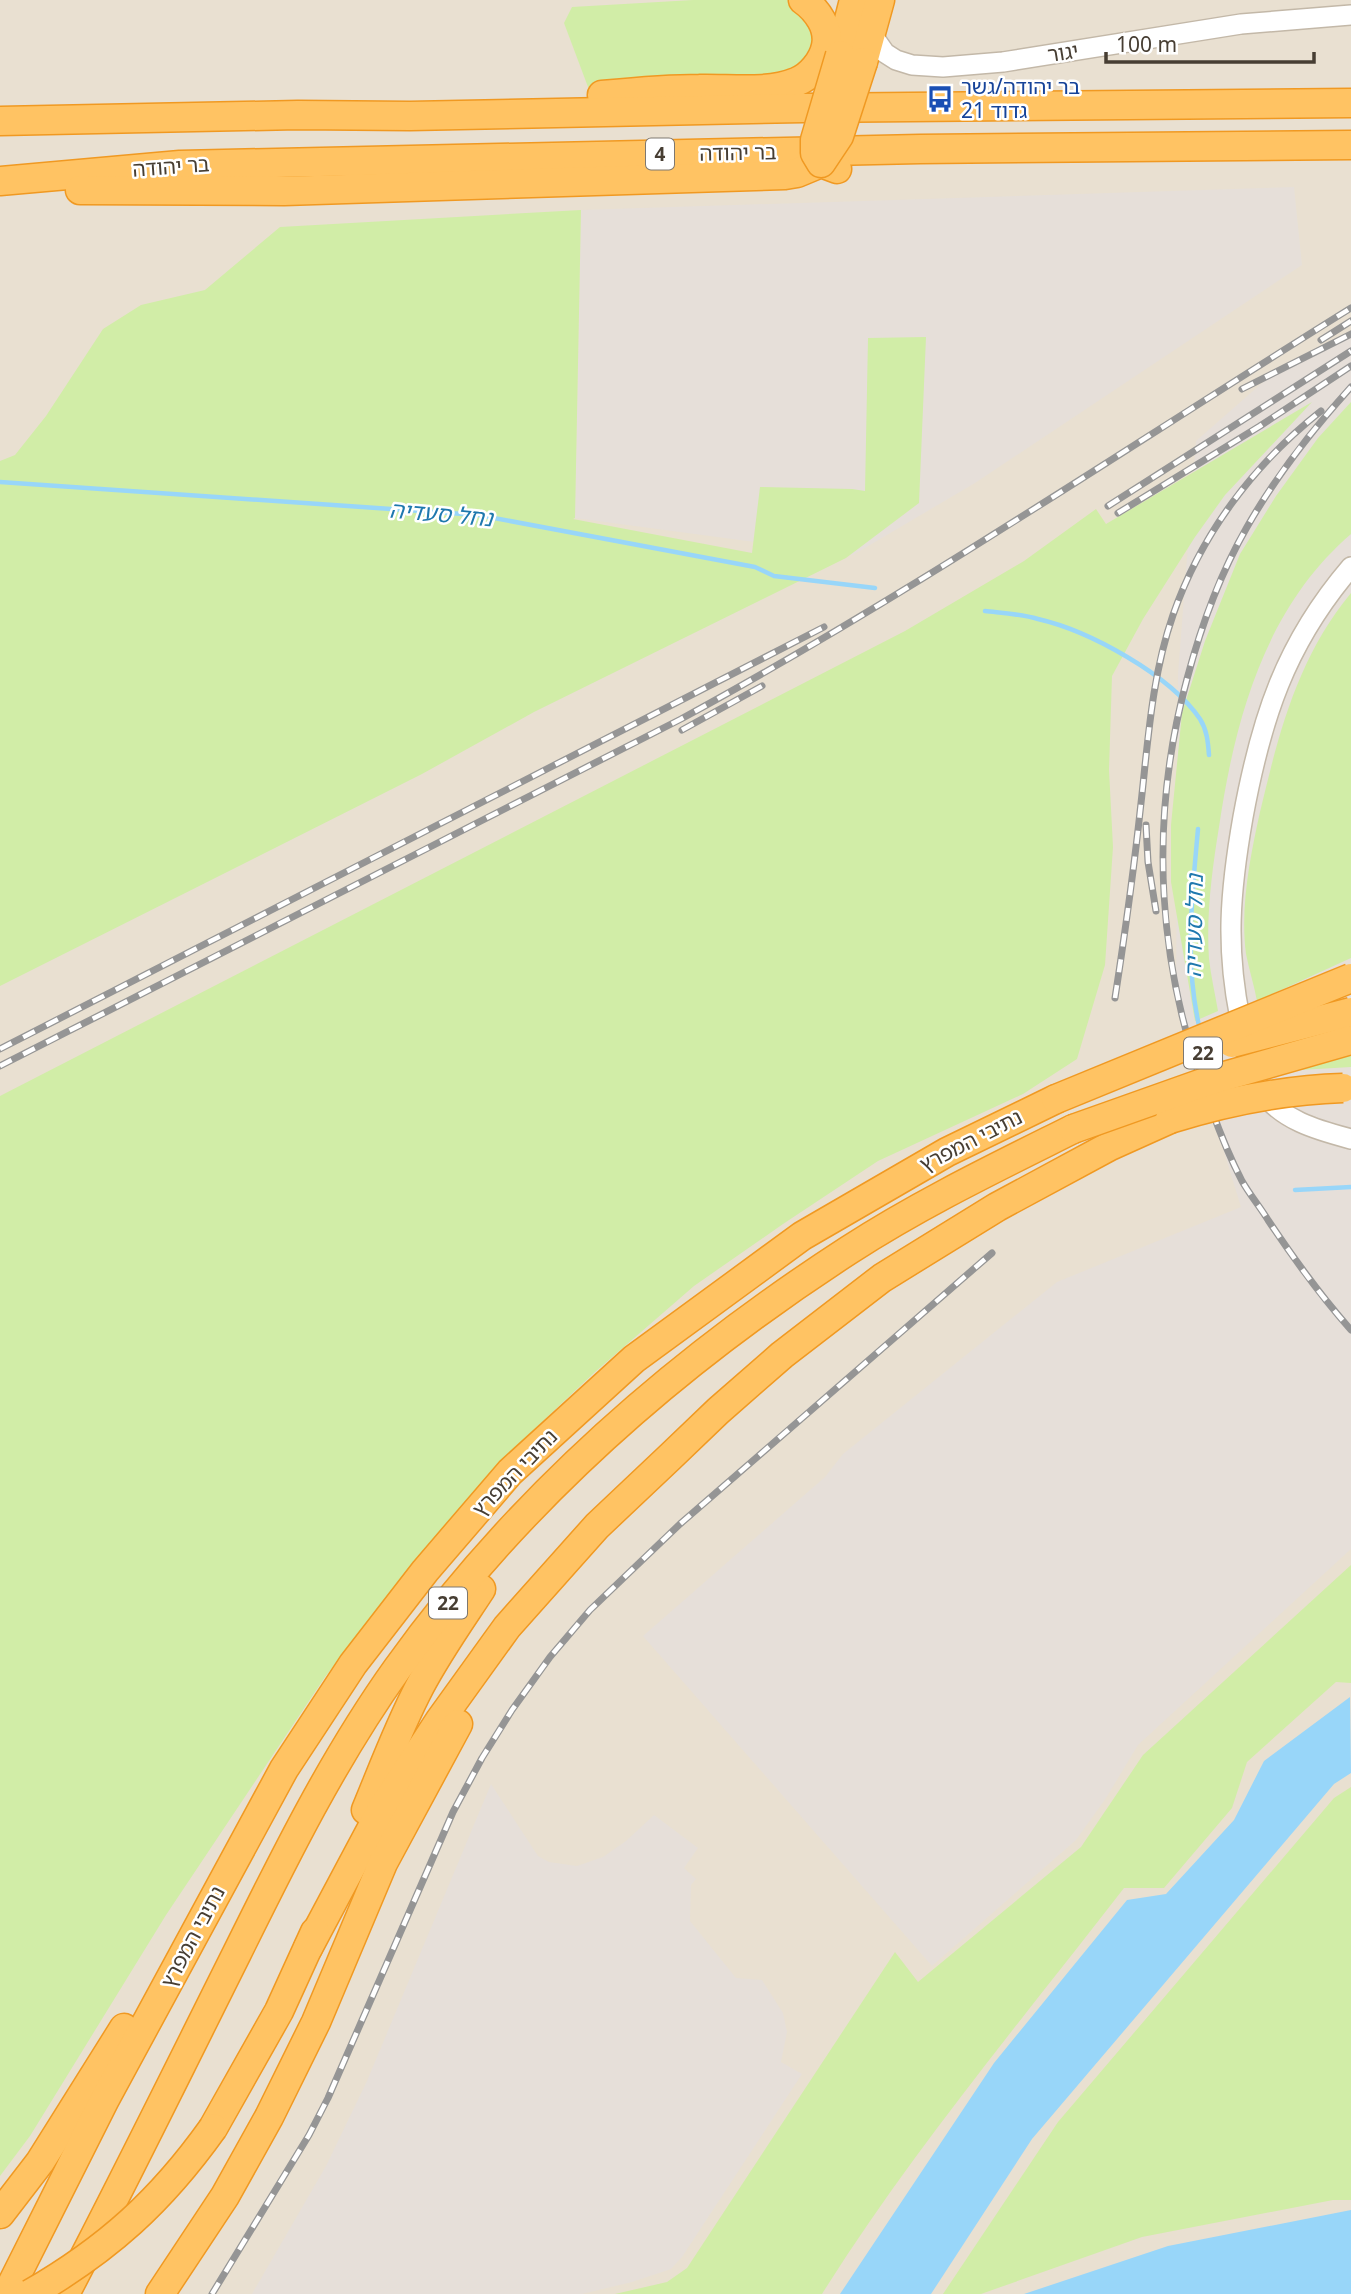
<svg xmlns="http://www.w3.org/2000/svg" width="1351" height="2294" viewBox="0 0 1351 2294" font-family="'Noto Sans','Noto Sans Hebrew',sans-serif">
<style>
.residential{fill:#e9e0d1}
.industrial{fill:#e6dfd9}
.green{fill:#d1eda7}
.water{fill:#98d6f9}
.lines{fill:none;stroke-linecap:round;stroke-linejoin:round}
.stream{stroke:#98d6f9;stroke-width:4.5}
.minor-casing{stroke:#c3b8a8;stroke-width:22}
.highway-casing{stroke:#f09922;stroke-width:31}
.minor{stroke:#fff;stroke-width:19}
.highway{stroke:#ffc363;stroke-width:28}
.rail-casing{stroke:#959595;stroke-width:7}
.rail{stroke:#fff;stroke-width:4.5;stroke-dasharray:13;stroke-linecap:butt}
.highway-bridge-casing{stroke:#f09922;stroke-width:31;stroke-linecap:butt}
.highway-bridge{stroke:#ffc363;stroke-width:28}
.labels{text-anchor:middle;stroke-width:5;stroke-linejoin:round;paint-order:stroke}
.shield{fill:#fff;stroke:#7e7870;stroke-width:2}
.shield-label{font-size:19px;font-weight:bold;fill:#473e33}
.street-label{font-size:21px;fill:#473e33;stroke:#fff}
.transit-label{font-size:21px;fill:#164399;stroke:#fff;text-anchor:start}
.water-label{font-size:23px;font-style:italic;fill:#1e78ae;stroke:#fff}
</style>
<rect width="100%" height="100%" fill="#f4eee3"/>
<rect class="residential" x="0" y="0" width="1351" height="2294"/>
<g class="industrial">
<path d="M1294,187L1302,265L975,483L853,555L575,518L581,210Z"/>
<path d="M1351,331V1549L1138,1745L1106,1798L1076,1840L932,1966L643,1636L825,1477L843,1454L1057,1282L1241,1207L1176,996L1178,674L1196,441L1270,376Z"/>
<path d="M491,1784L538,1856L549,1862L577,1866L603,1857L626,1841L654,1815L698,1848L684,1868L696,1879L691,1885L690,1921L736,1978L762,1980L783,2013L787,2032L781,2062L802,2074L682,2257L671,2269L632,2282L582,2294H252L326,2166L367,2081Z"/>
</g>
<g class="green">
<path d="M693,0H792L821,31L798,76L588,87L564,23L572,7Z"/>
<path d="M581,210L575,518L573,519L752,553L760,487L852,489L865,491L868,338L926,337L919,503L846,558L534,712L422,774L0,986V461L15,455L46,416L103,329L141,305L205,290L280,227Z"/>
<path d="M1312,402L1225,495L1195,537L1143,619L1112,676L1109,770L1113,847L1105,965L1077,1059L1023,1094L878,1161L783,1224L694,1286L595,1372L528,1435L441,1531L325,1677L166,1915L30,2136L0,2176V1096L905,631L1024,561L1096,509L1106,524Z"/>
<path d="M1351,402V534C1265,608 1235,719 1219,827C1212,870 1206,916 1209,959C1211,976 1215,994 1218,1011L1195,1021L1171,882V825L1182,713L1205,641L1240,554L1276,496L1318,438Z"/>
<path d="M1351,593V958L1257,1001C1254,985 1249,969 1246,954C1240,907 1250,857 1260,812C1279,732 1298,657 1351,593Z"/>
<path d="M1351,1050V1067L1265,1072Z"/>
<path d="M1351,1565V1683L1336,1682L1247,1762L1232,1808L1164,1888H1124C1022,2020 911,2152 822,2294H615L667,2282L687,2268L895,1952L918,1982L1081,1847L1143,1755Z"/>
<path d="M1351,1787V2200H1333L1142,2237L981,2294H943L1058,2122L1334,1798Z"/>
</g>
<g class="water">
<path d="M1350,1697L1351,1773L1334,1784L1032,2139L931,2294H840L994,2063L1127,1900L1166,1894L1234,1820L1264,1761Z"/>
<path d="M1351,2210V2294H1024L1168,2246Z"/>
</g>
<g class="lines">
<g class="stream">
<path d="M0,482L478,515L755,567L774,576L875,588"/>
<path d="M985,611C1002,613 1021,614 1038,619C1090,631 1170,675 1200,719C1207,730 1208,742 1209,755"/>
<path d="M1198,829C1192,897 1184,963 1200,1030"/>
<path d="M1205,1048L1210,1063"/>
<path d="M1295,1190L1351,1187"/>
</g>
<defs>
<g id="minor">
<path d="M871,33L885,53L896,60L912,65L943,67L1003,62L1241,24L1351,15"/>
<path d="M1351,567C1285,644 1261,719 1243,817C1230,891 1225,948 1241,1023C1246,1044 1247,1070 1260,1089C1280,1120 1317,1130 1351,1139"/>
</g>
<g id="highway">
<path d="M840,55L854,0"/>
<path d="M863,62L880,0"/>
<path d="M602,95C634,92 667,89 699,89C730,88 767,94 796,82C810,77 823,61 826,46C830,28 817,10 803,0"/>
<path d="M0,121L298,115L410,116L803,108L1351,103"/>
<path d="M0,181L180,165L920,149L1351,145"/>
<path d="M80,190L284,191L785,175L797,173L821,163L837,169"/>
<path d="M366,1810C383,1769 399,1726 420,1686C438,1652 460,1621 481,1589"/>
<path d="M308,1948L382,1809L440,1720L507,1627L597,1526L670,1457L718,1411L782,1355L882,1278L997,1207L1110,1146L1170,1119"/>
<path d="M213,2128L279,2011L315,1932"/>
<path d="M0,2214L40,2162L124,2028"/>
<path d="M7,2294L105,2099L284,1769L353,1664L425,1571L510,1472L634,1359L802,1236L947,1152L1056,1099"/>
<path d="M65,2294C124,2181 180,2067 237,1953C285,1856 334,1757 397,1669C517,1501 676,1362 849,1250C920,1204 997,1167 1073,1129"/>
<path d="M160,2294L225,2196L269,2117L316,2022L383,1863L458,1724"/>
</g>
</defs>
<use href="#minor" class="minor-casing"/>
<use href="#highway" class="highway-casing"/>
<use href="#minor" class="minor"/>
<use href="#highway" class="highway"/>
<defs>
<g id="rail">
<path d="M1321,340L1351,321"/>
<path d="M1351,387C1312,430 1276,476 1247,527C1220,574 1201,626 1187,679C1148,823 1157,968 1211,1108C1220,1133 1230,1158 1242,1181C1250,1195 1260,1207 1268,1220C1294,1259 1320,1295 1351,1330"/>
<path d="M1242,389L1351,334"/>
<path d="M1108,506L1351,351"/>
<path d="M1118,513L1260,426L1351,366"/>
<path d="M682,730L762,686"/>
<path d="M1146,825L1148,862L1156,911"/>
<path d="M1115,998C1125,933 1134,869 1141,803C1148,741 1152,675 1173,615C1201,534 1254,464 1321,411"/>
<path d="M0,1049L824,627"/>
<path d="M0,1066L681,719C911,594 1129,446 1351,308"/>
<path d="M212,2294L309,2135L328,2098L453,1812L482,1758L512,1710L550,1657L590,1610L680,1524L992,1253"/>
</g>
</defs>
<use href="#rail" class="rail-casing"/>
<use href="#rail" class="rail"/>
<defs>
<g id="highway-bridge">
<path d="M840,55L815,140V153L821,163L839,136L863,62"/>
<path d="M1232,1043L1351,1012"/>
<path d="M1056,1099L1351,978"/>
<path d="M1170,1119C1227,1101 1282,1090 1343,1088"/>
<path d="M1073,1129L1211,1080L1351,1040"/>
<path d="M30,2294C108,2249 161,2201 213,2128"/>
</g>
</defs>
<use href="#highway-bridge" class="highway-bridge-casing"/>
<use href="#highway-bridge" class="highway-bridge"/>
</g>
<defs>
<symbol id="bus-bare" viewBox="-9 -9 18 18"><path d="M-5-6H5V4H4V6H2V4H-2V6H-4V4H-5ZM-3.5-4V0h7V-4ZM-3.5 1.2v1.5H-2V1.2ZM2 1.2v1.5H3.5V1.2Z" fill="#1a4fb4" stroke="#fff" stroke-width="2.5" paint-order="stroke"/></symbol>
</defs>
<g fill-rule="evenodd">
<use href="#bus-bare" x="921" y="80" width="38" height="38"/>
</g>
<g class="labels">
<g class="shield">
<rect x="646" y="138.5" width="28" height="31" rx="5"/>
<rect x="1184" y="1037.5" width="38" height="31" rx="5"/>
<rect x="429" y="1587.5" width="38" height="31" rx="5"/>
</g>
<g class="shield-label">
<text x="660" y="161">4</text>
<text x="1203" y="1060">22</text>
<text x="448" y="1610">22</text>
</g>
<g class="street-label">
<text transform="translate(1063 53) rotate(-9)" y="7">יגור</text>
<text transform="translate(738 153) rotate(-1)" y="7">בר יהודה</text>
<text transform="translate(171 167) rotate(-4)" y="7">בר יהודה</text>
<text transform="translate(971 1141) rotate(-27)" y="7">נתיבי המפרץ</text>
<text transform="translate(515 1473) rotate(-46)" y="7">נתיבי המפרץ</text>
<text transform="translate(193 1937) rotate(-62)" y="7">נתיבי המפרץ</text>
</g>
<g class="transit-label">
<text x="961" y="94">בר יהודה/גשר<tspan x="961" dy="24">גדוד 21</tspan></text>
</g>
<g class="water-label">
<text transform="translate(441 514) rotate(5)" y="8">נחל סעדיה</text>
<text transform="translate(1194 926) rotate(-89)" y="8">נחל סעדיה</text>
</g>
</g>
<path d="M1106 52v10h208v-10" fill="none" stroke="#473e33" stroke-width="3.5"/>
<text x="1116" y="52" font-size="21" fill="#473e33" stroke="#ffffff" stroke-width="5" paint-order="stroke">100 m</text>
</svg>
